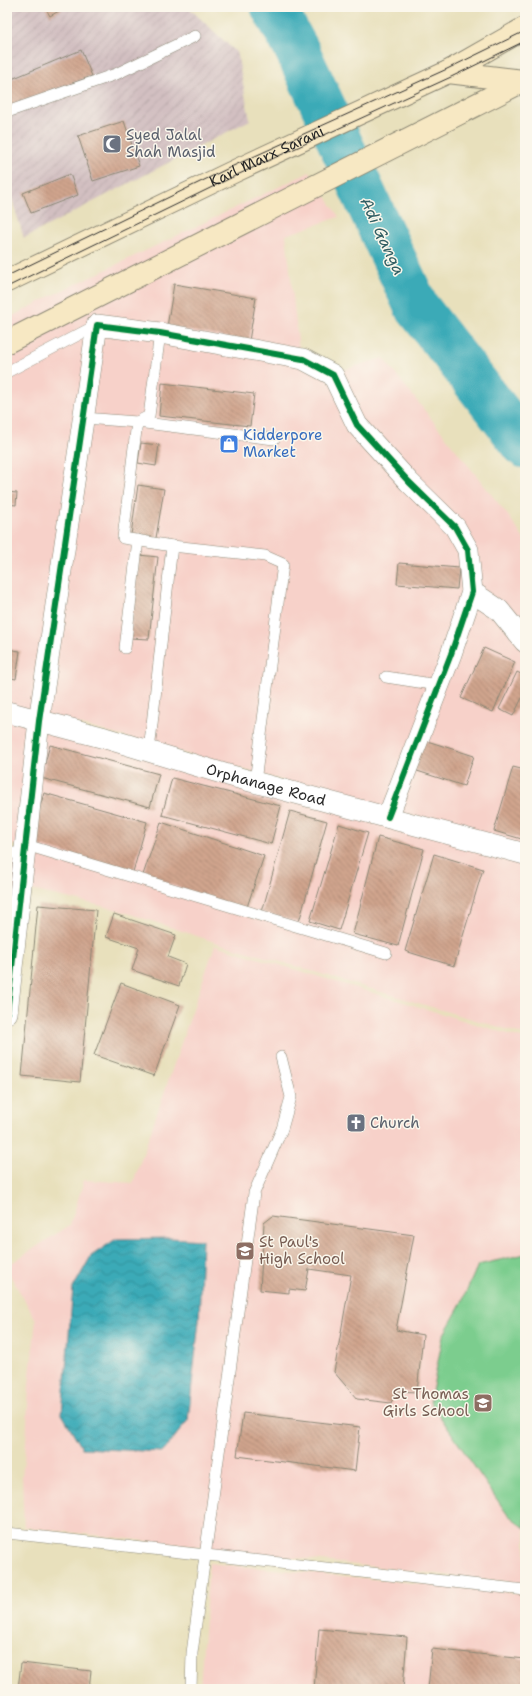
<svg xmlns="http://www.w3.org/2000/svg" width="532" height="1696" viewBox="0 0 532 1696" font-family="'Shantell Sans',sans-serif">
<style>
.built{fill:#f7d1c9}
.industrial{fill:url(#industrial-furrows)}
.pitch{fill:#7ccd8e;stroke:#547c5c}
.water{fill:url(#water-waves);stroke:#326a71}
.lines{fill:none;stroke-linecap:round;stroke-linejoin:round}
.river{stroke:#3aaab7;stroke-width:45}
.building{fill:url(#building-back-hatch)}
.service-casing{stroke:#8a8674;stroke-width:12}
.minor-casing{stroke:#8a8674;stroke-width:22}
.secondary-casing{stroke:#8a8674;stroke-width:24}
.service{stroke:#fff;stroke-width:11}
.minor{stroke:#fff;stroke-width:21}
.secondary{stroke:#f7e8c3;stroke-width:22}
.tram{stroke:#2b2b2b;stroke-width:1}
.cycleway-casing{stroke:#fbf7ec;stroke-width:8}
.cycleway{stroke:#00873e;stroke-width:6}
.labels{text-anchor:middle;stroke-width:3;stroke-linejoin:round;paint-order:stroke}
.worship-label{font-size:15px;fill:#5b616d;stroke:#fbf7ec;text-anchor:start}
.street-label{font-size:15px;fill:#2b2b2b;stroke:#fbf7ec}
.shop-label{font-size:15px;fill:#366cbe;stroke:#fbf7ec;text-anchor:start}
.education-label{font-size:15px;fill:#785e54;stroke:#fbf7ec;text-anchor:start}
.water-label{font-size:16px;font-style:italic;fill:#315e63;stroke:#fbf7ec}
</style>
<defs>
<pattern id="industrial-furrows" width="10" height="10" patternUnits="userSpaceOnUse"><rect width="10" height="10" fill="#d2bfc1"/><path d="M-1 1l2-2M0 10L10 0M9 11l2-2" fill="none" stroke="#b4a4a6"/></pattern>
<pattern id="water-waves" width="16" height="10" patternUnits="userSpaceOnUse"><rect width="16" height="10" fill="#3aaab7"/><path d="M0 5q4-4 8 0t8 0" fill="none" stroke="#318b95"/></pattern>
<pattern id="building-back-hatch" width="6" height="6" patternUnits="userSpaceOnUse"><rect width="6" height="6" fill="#d0a48d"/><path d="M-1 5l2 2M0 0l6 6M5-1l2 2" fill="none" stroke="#a98673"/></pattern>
</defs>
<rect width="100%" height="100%" fill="#fbf7ec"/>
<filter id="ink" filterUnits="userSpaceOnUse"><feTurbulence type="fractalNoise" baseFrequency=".025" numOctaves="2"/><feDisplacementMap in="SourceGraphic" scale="8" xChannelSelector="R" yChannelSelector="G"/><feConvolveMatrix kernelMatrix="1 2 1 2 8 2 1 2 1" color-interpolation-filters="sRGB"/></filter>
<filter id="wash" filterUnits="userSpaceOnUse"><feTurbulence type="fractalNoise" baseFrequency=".012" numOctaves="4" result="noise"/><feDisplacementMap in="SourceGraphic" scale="16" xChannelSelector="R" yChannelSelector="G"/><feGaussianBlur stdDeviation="0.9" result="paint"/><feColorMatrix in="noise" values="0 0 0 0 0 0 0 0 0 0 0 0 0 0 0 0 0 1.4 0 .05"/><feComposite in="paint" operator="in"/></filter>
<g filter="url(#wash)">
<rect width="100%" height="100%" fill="#e8e0bc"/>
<g class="built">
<path d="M310,172L339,217L286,235L299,350L344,370L383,358L510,518L525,541V847L38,713L18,846L7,844V319L51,296Z"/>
<path d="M43,728L525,858V1035L224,945L115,909L27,889Z"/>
<path d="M7,857L22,860L7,976Z"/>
<path d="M215,945L525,1039V1584L24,1527L22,1476L26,1443L29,1384L36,1320L7,1270V1266L70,1225L84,1180L133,1183Z"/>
<path d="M209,1563L525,1594V1689H200Z"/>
</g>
<path class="industrial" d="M7,7H188L237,53L250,120L24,238L7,183Z"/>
<path class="pitch" d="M525,1254V1528L507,1514L430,1402L443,1336L460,1306L478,1265Z"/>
<path class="water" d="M170,1238L202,1240L199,1321L188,1420L163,1452L82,1448L62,1414L73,1288L91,1256L116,1239Z"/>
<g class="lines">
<path class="river" d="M273,7L296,48L416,306L525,446"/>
</g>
<g id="blocks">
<g class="building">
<path d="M45,7H66L50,16Z"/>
<path d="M81,50L92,76L7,107V81Z"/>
<path d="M124,121L139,166L93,181L78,136Z"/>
<path d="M70,174L78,195L31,213L23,193Z"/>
<path d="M174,284L256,298L249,341L167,327Z"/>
<path d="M162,383L254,394L250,426L159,416Z"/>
<path d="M141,443L159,445L156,466L138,463Z"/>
<path d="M138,485L164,489L156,538L131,535Z"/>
<path d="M7,492L17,493L16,505L7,504Z"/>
<path d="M139,555L158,557L149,639L130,638Z"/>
<path d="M399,563L459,568L457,589L397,584Z"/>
<path d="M484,648L515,662L493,712L461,698Z"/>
<path d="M7,649L20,651L16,679L7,677Z"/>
<path d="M517,672L525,676V692L513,716L499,709Z"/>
<path d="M421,739L474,756L464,786L411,769Z"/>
<path d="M50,745L159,774L150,807L41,778Z"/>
<path d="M513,767L525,770V840L494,831Z"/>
<path d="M172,778L281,806L271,844L162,815Z"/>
<path d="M44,793L147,822L133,872L30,843Z"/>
<path d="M290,811L327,821L299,922L262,912Z"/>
<path d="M161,822L264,856L246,910L143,875Z"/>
<path d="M339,824L368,833L339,930L310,921Z"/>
<path d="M378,837L424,849L398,946L353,934Z"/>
<path d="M434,854L483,869L454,966L405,951Z"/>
<path d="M38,905L96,910L80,1082L22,1076Z"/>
<path d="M114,914L176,935L168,957L186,964L179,986L132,970L139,948L106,937Z"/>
<path d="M121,983L180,1005L154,1076L94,1055Z"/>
<path d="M273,1216L414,1235L396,1330L423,1335L417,1392L396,1391L391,1403L357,1399L334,1372L351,1275L309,1269L305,1291L289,1289V1293L260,1290L264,1223Z"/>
<path d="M243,1413L360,1427L355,1471L237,1456Z"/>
<path d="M319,1629L407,1637L403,1689H314Z"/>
<path d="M432,1649L525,1659V1689H428Z"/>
<path d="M21,1663L91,1671L89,1689H18Z"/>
</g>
</g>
</g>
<g filter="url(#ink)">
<use href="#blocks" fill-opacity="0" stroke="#8a8674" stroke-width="1"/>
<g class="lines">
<defs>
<g id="service">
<path d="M7,112L116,74L195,36"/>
<path d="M160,333L149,416L137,422L123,538L172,546L265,556L283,564L255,782"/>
<path d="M7,372L97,325"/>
<path d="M84,418L137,422L274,439"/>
<path d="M125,648L138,540"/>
<path d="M386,677L438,685"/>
<path d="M149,751L172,546"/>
<path d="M26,845L386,953"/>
<path d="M7,852L25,855"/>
<path d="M7,1533L525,1590"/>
<path d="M191,1689L192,1653L254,1193L282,1129L291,1097L281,1057"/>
</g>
<g id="minor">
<path d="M472,592L499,610L525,642"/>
<path id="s1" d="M7,712L105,738L228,775L525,854"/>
<path d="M7,1013L39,721L97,325L160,333L303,359L333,375L357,425L409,482L455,527L468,550L472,592L451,654L388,817"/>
</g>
<g id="secondary">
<path d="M448,72L523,81"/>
<path id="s2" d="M7,281L235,171L448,72L525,28"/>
<path d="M7,342L525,80"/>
</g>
</defs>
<use href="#service" class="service-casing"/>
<use href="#minor" class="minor-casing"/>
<use href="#secondary" class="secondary-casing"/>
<use href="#service" class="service"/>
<use href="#minor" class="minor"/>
<use href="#secondary" class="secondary"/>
<g class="tram">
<path d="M7,276L233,166L447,69L525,31"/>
<path d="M7,287L237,175L451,77L525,41"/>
</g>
<defs>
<path id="cycleway" d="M7,1013L39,721L97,325L160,333L303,359L333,375L357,425L409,482L455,527L468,550L472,592L451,654L388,817"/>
</defs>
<use href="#cycleway" class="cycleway-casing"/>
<use href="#cycleway" class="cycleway"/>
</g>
</g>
<defs>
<symbol id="mosque-square" viewBox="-11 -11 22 22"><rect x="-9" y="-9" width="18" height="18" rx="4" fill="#6b7280" stroke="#fbf7ec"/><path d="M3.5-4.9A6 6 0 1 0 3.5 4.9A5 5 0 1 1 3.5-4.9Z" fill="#fff"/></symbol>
<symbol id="shop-square" viewBox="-11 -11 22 22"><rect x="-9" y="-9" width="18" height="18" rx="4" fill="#3f7fe0" stroke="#fbf7ec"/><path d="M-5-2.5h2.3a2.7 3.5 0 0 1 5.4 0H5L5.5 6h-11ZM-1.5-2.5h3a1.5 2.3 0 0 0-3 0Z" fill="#fff"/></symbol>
<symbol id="church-square" viewBox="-11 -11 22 22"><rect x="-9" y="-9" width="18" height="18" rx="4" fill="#6b7280" stroke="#fbf7ec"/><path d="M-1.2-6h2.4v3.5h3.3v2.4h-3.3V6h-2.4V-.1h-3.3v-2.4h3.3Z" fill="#fff"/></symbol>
<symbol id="school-square" viewBox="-11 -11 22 22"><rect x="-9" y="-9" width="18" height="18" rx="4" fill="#8d6e63" stroke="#fbf7ec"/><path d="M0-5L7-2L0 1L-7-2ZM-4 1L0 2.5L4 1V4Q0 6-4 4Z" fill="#fff"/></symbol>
</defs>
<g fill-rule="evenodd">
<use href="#mosque-square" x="101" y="133" width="22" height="22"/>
<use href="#shop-square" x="218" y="433" width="22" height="22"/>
<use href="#church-square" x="345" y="1112" width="22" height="22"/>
<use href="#school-square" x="234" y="1240" width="22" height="22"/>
<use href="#school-square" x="472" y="1392" width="22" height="22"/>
</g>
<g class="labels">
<g class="worship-label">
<text x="126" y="140">Syed Jalal<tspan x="126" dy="17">Shah Masjid</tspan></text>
<text x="370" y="1128">Church</text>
</g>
<g class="street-label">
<text dy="5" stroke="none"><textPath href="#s2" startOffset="288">Karl Marx Sarani</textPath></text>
<text dy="5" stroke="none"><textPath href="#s1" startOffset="269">Orphanage Road</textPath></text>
</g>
<g class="shop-label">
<text x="243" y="440">Kidderpore<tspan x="243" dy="17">Market</tspan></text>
</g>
<g class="education-label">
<text x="259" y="1247">St Paul's<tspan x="259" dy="17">High School</tspan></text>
<text x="469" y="1399" text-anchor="end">St Thomas<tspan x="469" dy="17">Girls School</tspan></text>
</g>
<g class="water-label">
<text transform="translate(383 236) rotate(65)" y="6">Adi Ganga</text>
</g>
</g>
<rect width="532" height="1696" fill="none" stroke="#fbf7ec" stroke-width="24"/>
</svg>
